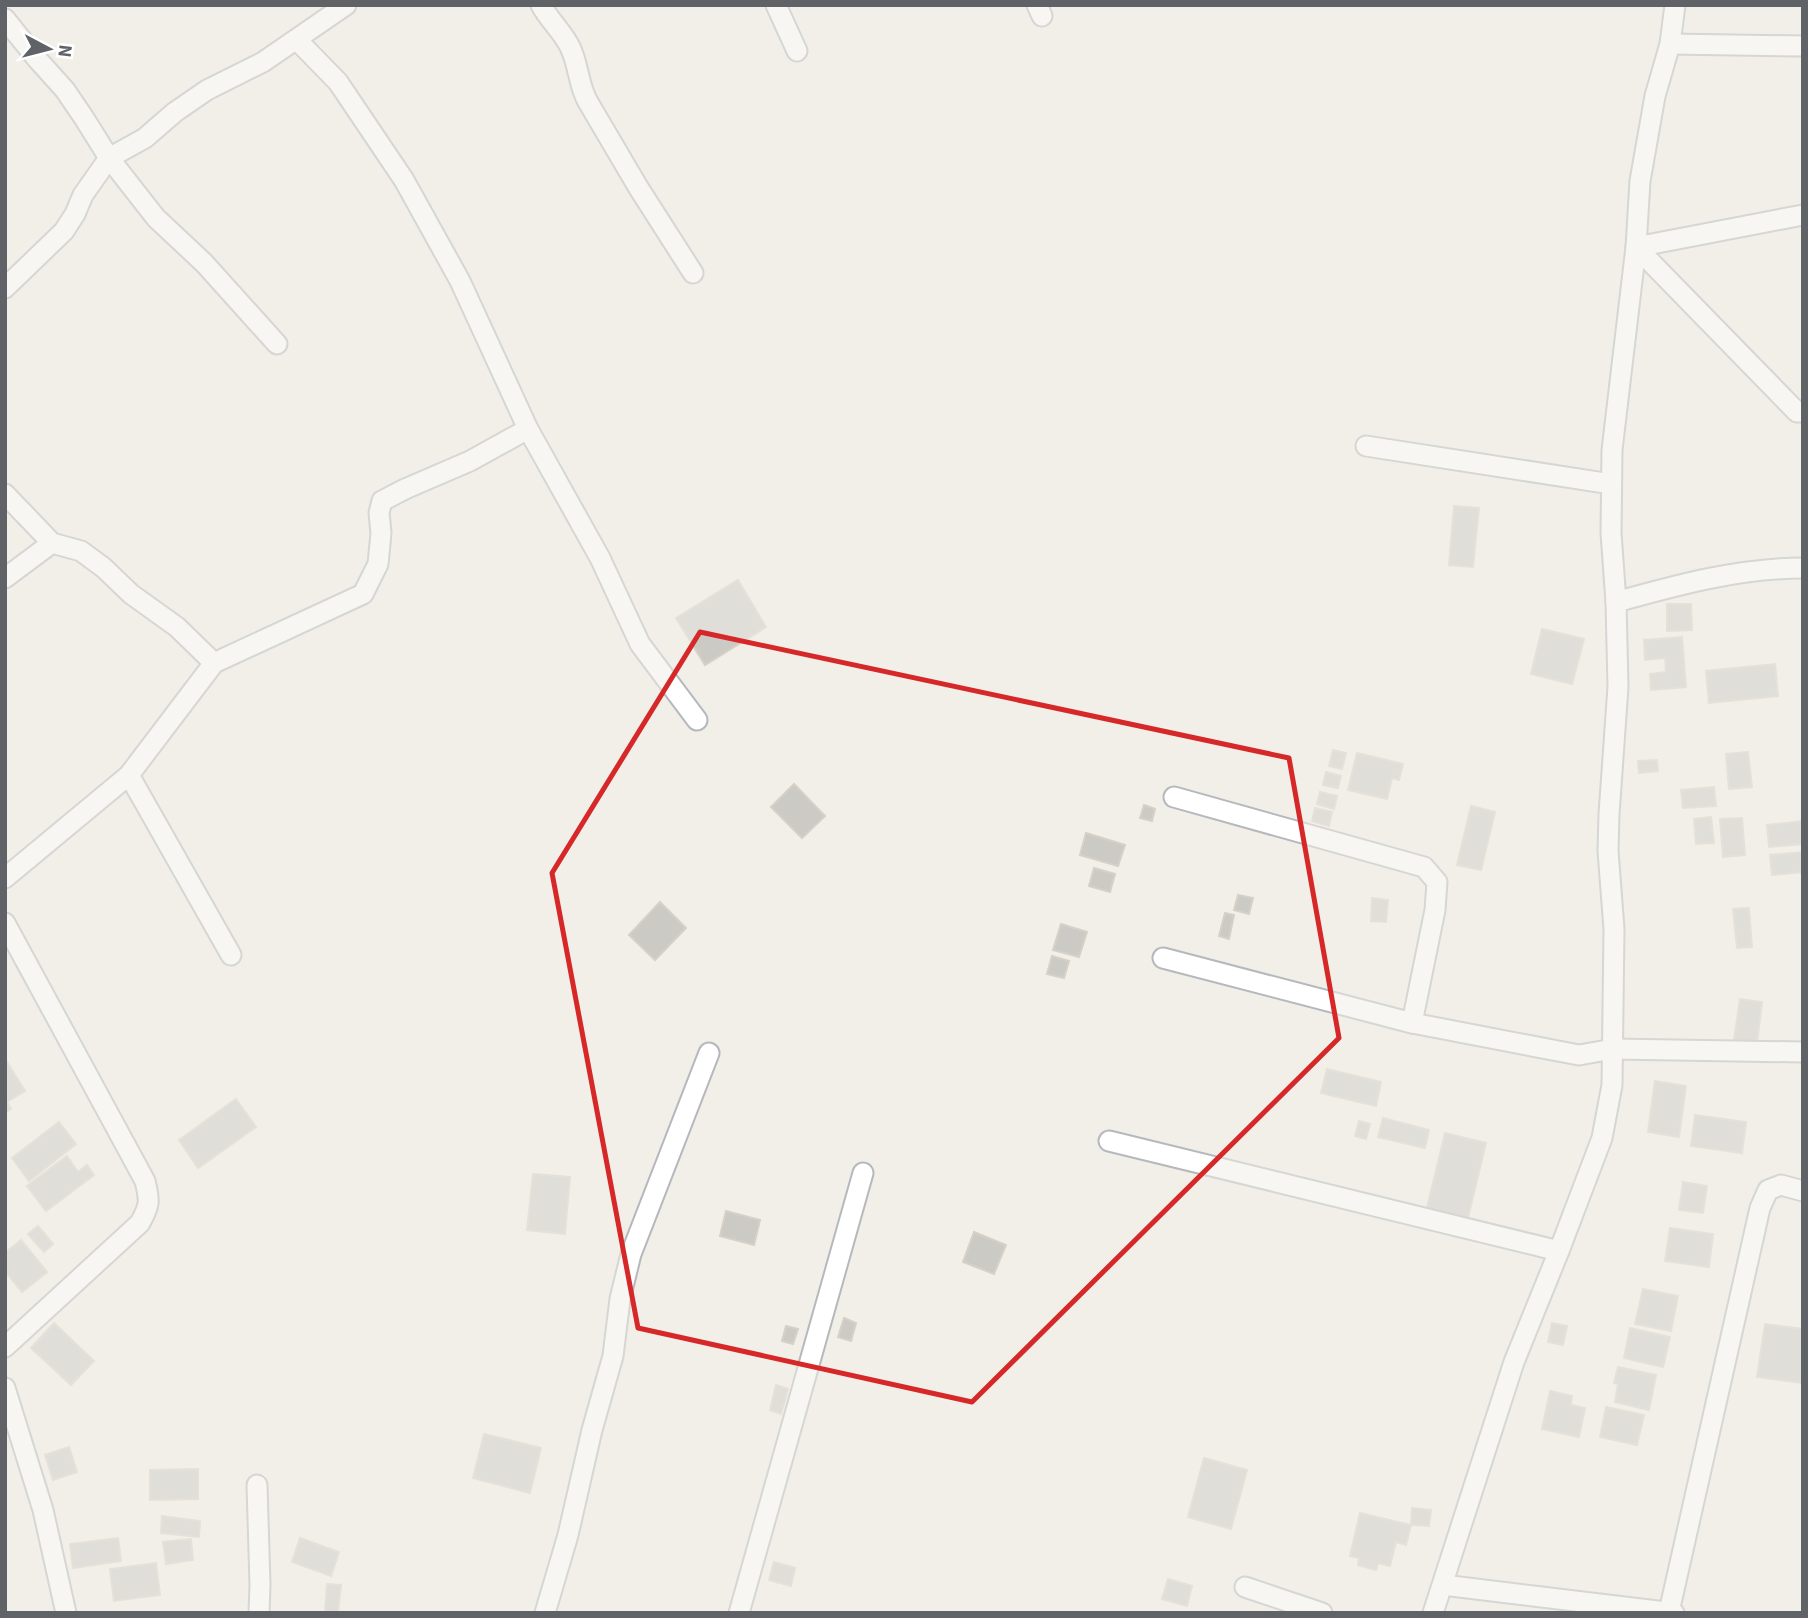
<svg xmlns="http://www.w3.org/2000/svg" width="1808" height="1618" viewBox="0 0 1808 1618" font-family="'Source Sans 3',sans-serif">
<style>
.building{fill:#cccac5;stroke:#d6d1c6;stroke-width:2}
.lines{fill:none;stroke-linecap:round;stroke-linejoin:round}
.minor-casing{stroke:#b5b8bc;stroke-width:23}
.minor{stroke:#fff;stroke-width:19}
.marked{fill:none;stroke:#d62828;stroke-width:5;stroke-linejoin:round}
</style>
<rect width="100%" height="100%" fill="#f1efe8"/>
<g class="building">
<path d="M1454,506L1479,508L1473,567L1449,565Z"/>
<path d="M738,580L766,627L705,665L676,618Z"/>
<path d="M1667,604H1691L1692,630L1667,631Z"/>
<path d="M1542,629L1584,639L1572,684L1531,674Z"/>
<path d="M1682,637L1686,687L1651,690L1650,674L1666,672L1665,658L1645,660L1644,640Z"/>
<path d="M1775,664L1778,696L1709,703L1706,671Z"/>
<path d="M1333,750L1346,753L1342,769L1329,766Z"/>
<path d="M1748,752L1752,787L1729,789L1726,754Z"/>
<path d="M1357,753L1403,764L1399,780L1392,778L1387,799L1348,790Z"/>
<path d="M1657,760L1658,771L1639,773L1638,761Z"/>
<path d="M1326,772L1341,776L1338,788L1323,785Z"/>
<path d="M794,784L825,816L802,838L771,807Z"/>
<path d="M1714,787L1716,806L1683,808L1681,790Z"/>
<path d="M1320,792L1337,796L1334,809L1317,804Z"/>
<path d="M1144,805L1155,809L1152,821L1140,818Z"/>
<path d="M1471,806L1495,812L1481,870L1457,865Z"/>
<path d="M1315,808L1332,812L1329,826L1312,821Z"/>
<path d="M1711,817L1714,843L1696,844L1694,819Z"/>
<path d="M1742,818L1745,855L1723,857L1720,819Z"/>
<path d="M1803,821V844L1769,847L1767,825Z"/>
<path d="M1086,833L1125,845L1118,866L1080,855Z"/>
<path d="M1803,852V872L1772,875L1770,855Z"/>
<path d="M1094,868L1115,874L1110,892L1089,886Z"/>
<path d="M1238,895L1253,898L1249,914L1234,910Z"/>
<path d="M1372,898L1388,900L1386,922L1371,921Z"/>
<path d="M660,902L686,928L655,960L629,935Z"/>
<path d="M1749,908L1752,947L1737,948L1733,909Z"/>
<path d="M1225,913L1234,915L1229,939L1219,936Z"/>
<path d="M1061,924L1087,932L1079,957L1053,950Z"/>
<path d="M1052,956L1069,961L1064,978L1047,974Z"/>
<path d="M1740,999L1762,1002L1757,1043L1734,1040Z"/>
<path d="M5,1059L25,1091L7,1102L11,1109L5,1113Z"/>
<path d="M1327,1069L1381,1082L1376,1106L1321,1093Z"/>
<path d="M1655,1081L1686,1086L1679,1137L1648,1132Z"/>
<path d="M236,1099L256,1127L198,1168L179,1140Z"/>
<path d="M1695,1115L1746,1122L1742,1153L1691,1146Z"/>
<path d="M1383,1118L1429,1130L1425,1148L1378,1137Z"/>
<path d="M1359,1121L1370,1124L1366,1139L1355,1136Z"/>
<path d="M59,1122L76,1144L29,1181L12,1158Z"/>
<path d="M1445,1133L1486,1143L1467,1222L1426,1212Z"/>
<path d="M67,1156L78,1172L87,1165L94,1175L46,1211L27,1186Z"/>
<path d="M533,1174L570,1177L565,1234L527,1230Z"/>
<path d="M1683,1182L1707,1186L1703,1213L1679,1210Z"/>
<path d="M726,1211L760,1220L754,1245L720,1236Z"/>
<path d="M38,1226L53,1244L44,1252L28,1234Z"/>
<path d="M1670,1228L1713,1234L1709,1267L1665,1261Z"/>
<path d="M974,1232L1006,1245L994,1274L963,1262Z"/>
<path d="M21,1240L47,1272L22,1292L5,1271V1253Z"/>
<path d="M1643,1289L1678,1296L1671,1331L1635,1324Z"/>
<path d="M844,1318L856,1323L851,1341L838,1337Z"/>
<path d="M54,1323L94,1361L71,1385L31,1348Z"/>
<path d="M1552,1323L1567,1326L1563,1345L1548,1342Z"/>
<path d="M1765,1324L1803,1329V1383L1757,1377Z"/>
<path d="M786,1326L798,1329L793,1344L782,1341Z"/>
<path d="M1630,1328L1670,1337L1663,1367L1624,1358Z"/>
<path d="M1618,1367L1656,1375L1649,1410L1615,1402L1618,1384L1614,1383Z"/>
<path d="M776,1385L788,1389L781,1414L770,1410Z"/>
<path d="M1550,1391L1572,1396L1571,1405L1585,1408L1579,1437L1542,1429Z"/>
<path d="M1606,1407L1644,1415L1637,1445L1600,1437Z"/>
<path d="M484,1434L541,1448L530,1493L473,1478Z"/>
<path d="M69,1447L77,1472L53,1480L45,1455Z"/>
<path d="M1204,1458L1247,1470L1231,1529L1188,1517Z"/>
<path d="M198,1469V1499L150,1500V1470Z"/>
<path d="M1412,1508L1431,1510L1429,1526L1411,1525Z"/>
<path d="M1360,1513L1411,1525L1406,1545L1396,1542L1390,1566L1378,1563L1376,1570L1358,1565L1359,1558L1350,1556Z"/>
<path d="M162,1516L200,1521L199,1537L161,1533Z"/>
<path d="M118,1538L121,1561L73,1568L70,1544Z"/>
<path d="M300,1538L339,1552L331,1576L292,1562Z"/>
<path d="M191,1539L193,1560L166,1564L163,1542Z"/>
<path d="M774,1562L795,1568L791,1586L769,1580Z"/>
<path d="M156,1563L160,1595L114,1601L110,1569Z"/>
<path d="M1168,1579L1192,1586L1187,1606L1162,1599Z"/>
<path d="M327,1584L341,1585L338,1612L325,1611Z"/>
</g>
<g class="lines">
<defs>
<g id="minor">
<path d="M541,5C549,20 563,32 570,47C579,65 578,85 588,102L638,187L693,273"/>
<path d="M776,5L797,51"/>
<path d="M1037,5L1042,16"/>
<path d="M5,19L38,60L65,90L84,118L109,158L156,218L204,263L277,344"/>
<path d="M297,40L338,82L404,180L460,281L528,429L600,558L640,644L697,720"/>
<path d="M1670,44L1803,46"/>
<path d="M1803,215L1636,247L1797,412H1803"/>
<path d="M5,288L64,231L75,214L83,195L109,158L145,138L175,112L207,90L263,62L346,5"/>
<path d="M1366,446L1611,484"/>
<path d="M5,494L52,543L81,551L104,568L131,594L177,627L214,663L129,775L5,878"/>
<path d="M5,578L52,543"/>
<path d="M1616,602C1677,585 1739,568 1803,568"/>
<path d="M214,663L363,594L378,564L381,533L379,513L382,501L405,489L470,461L528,429"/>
<path d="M129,775L231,955"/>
<path d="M1174,797L1424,867L1437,882L1435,910L1412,1023"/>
<path d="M5,923L145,1181C150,1201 150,1205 140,1223L5,1347"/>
<path d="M1163,958L1412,1023L1579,1055L1613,1049L1803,1052"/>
<path d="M1109,1141L1559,1251"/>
<path d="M5,1388L43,1510L66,1613"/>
<path d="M257,1485L260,1585L259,1613"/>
<path d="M1443,1585L1674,1613"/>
<path d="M1245,1587L1322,1613"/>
<path d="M1669,1612L1760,1208L1768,1190L1781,1185L1803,1191"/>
<path d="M545,1613L568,1535L592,1430L613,1356L620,1299L631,1254L709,1053"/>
<path d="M739,1613L863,1173"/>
<path d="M1433,1613L1514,1362L1559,1251L1602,1138L1612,1085L1614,929L1608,851L1609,814L1618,687L1616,602L1611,533L1612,450L1636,247L1640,181L1655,96L1670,44L1675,5"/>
</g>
</defs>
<use href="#minor" class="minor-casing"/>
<use href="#minor" class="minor"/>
</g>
<path d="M0 0H1808V1618H0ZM700,632L1289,758L1339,1038L972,1402L638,1328L552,873Z" fill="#f1efe8" fill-opacity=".55" fill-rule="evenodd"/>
<path class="marked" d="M700,632L1289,758L1339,1038L972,1402L638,1328L552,873Z"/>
<rect width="1808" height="1618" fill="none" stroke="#5f6368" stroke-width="14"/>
<g transform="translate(49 49) rotate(97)" stroke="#ffffff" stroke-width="5" paint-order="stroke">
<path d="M0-5L12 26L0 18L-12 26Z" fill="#5f6368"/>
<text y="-10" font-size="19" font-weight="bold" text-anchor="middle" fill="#5f6368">N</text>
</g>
</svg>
